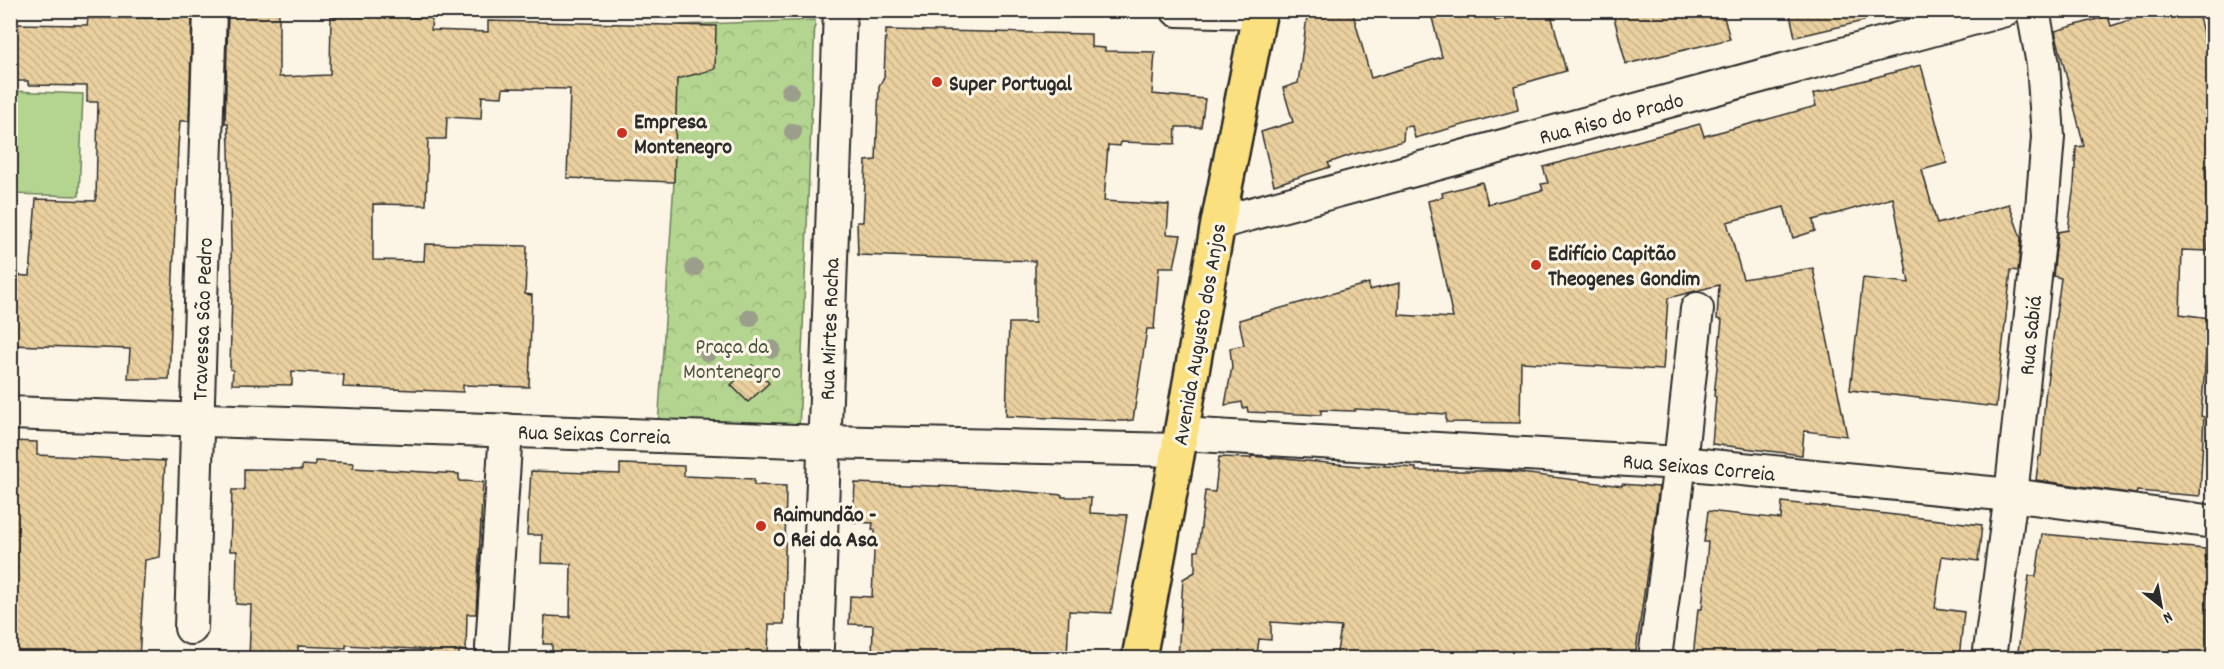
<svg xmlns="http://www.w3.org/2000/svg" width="2224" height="669" viewBox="0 0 2224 669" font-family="Dekko,sans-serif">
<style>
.grass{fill:#b3d590;stroke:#6f805e;stroke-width:1.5}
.park{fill:url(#park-crowns);stroke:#6f805e;stroke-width:1.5}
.building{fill:url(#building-back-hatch);stroke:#2b2b2b;stroke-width:1.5}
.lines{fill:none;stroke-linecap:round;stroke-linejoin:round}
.minor-casing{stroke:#2b2b2b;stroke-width:36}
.major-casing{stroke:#2b2b2b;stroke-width:38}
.minor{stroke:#fcf5e5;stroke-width:32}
.major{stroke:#fbe080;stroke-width:33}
.tree{fill:#9c9e8c}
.poi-dot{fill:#c8321e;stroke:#fcf5e5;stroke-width:2}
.labels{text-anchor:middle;stroke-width:6;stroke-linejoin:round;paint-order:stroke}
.poi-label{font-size:22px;font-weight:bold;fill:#2b2b2b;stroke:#fcf5e5;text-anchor:start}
.street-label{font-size:22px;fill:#2b2b2b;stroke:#fcf5e5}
.park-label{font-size:22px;fill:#4d5644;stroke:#fcf5e5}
</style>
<defs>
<pattern id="park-crowns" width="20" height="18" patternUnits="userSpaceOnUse" patternTransform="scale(1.5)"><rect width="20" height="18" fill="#b3d590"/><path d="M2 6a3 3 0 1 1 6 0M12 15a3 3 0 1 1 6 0" fill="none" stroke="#9ab77c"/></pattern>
<pattern id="building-back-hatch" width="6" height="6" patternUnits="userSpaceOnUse" patternTransform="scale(1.5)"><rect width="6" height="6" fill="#ead09f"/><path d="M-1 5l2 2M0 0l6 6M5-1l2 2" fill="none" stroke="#c9b389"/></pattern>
</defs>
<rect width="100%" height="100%" fill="#fcf5e5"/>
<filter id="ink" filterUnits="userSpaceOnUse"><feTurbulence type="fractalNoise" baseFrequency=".0167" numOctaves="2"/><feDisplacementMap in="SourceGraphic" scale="12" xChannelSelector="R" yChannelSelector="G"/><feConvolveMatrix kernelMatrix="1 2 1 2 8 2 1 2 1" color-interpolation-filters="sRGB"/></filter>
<g filter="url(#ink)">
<path class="grass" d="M11,91L83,94L79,196L11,194Z"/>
<path class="park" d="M815,20L799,432L658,427L674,182L678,25Z"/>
<g class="building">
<path d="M1308,10H1352L1371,78L1442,57L1430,10H1493L1495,21L1534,10H1550L1566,71L1514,86L1518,110L1415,138L1412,126L1404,127L1403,141L1351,155L1328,163L1330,167L1274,185L1261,132L1293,122L1283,88L1298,83Z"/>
<path d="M1612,10H1722L1730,39L1626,64Z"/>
<path d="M1789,10H1863L1864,21L1795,37Z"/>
<path d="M2161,10H2197L2205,40L2214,38V165L2205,166L2207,218H2209L2208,251L2182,250L2180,314L2209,318L2202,403L2201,416L2204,417L2200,496L2137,491L2136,494L2036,480L2039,456H2041L2045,398L2061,278L2053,276L2058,232L2068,230L2074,185L2076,147L2084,146L2055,31L2108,16L2111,26Z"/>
<path d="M228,12H279V77L330,75L331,16L432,18L431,30L488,32V21L716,26L715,69L677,79L674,182L567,178L570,89L503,88L502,97L482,96L481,119L447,117L446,139H428L426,205L373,204V260L424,261L425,244L527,246L525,294L532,295L529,387L463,385V392L343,387L344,375L292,371V385L232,384L233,370L230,369L232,292L229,148L228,123H225Z"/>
<path d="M159,14H192L189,121H180L178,147L169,379H128L130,349L10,345V275L30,276L36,199L96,201L98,102H87V86L28,85V81H10V24L87,25L88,18H159Z"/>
<path d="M886,30L1091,34V47L1105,48V51L1155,52L1152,94L1205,99L1201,127H1176L1175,144L1121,142L1120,146L1108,145L1104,201L1169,205L1167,234L1181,235L1174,267H1159L1154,329H1147L1133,420L1123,421L1006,416L1009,323H1035V261L858,255L857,222H863L866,161L876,160L879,86L884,77Z"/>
<path d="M1921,65L1947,163L1922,170L1937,224L2009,204L2021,238L2018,271L2011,270L1996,407L1850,390L1863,278L1909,283L1893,198L1813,220L1815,231L1793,238L1784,207L1727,222L1743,279L1813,268L1847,436L1804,431L1802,455L1712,444L1716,397L1714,396L1722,320L1717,319L1719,285L1668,298L1663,370L1521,362L1520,423L1446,422V414L1355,409V411L1321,410V415L1248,412L1247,407L1243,408L1242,402L1225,405L1232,367L1230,348L1244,345L1239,320L1369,283V290L1400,283L1399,315L1453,318L1428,201L1443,197L1442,193L1482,182L1488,204L1543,190L1541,184L1548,183L1543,167L1700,124L1704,136L1761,121L1816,106L1813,94Z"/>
<path d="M752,365L769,383L748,402L731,385Z"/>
<path d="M10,441L37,442V455L165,461L160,557L145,560L139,658H10Z"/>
<path d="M1251,456L1370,467L1371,465L1416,468V471H1506L1622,486V484L1659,487L1635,658H1336L1341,627L1271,622V640L1259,639L1257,655H1254V658H1178L1183,579L1195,572V551H1198L1205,491L1215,492L1219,457L1251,458Z"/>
<path d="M315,461L354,463L353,468L459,474V481L483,482L476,614H467L466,651L459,650V658H429V650L346,645V648L298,646V658H249L251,605L236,604L237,551H230L232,490H244V469L302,470V465L315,466Z"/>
<path d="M620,464L684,466V476L754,479V485L786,486L784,624H769L768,658H650L552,655V644H543L545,616L570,617L571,564L541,563L542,535H527L531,471L620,474Z"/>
<path d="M855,483L985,488L1062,495V497H1091L1090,513L1127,515L1111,613L1069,611L1067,658H872L873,625L849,624L850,596L872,597L875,530H872L873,523L853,522Z"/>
<path d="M1782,502L1982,525L1978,561L1942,556L1935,608L1964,612L1959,658H1693L1698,609H1702L1708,542H1704L1708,511L1781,519Z"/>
<path d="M2042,534L2205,549L2209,609H2207V658H2017L2029,576H2036Z"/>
</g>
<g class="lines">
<defs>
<g id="minor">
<path d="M1177,10L1260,12"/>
<path d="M1218,223L2005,10"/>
<path d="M10,413L824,442L1178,450"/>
<path d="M1181,434L1680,463L2011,495L2214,522"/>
<path d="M191,628L210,10"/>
<path d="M817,647L840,10"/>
<path d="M492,648L506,430"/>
<path d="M1655,658L1680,463L1697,309"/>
<path d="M1989,658L2011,495L2040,232L2048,137L2043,64L2033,10"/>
</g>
<path id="major" d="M1139,658L1181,434L1218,223L1260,10"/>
</defs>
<use href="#minor" class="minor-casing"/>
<use href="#major" class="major-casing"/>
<use href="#minor" class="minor"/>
<use href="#major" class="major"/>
</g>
<g class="tree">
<circle cx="790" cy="91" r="9"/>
<circle cx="793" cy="132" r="9"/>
<circle cx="694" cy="268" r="9"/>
<circle cx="750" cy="318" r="9"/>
<circle cx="772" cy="349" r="9"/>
<circle cx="708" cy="353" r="9"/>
</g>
</g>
<g class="poi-dot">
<circle cx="937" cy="82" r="6"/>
<circle cx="622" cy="133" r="6"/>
<circle cx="1536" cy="265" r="6"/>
<circle cx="761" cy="526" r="6"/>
</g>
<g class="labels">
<g class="poi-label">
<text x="949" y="90">Super Portugal</text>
<text x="634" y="128">Empresa<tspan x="634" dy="25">Montenegro</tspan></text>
<text x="1548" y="260">Edifício Capitão<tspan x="1548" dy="25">Theogenes Gondim</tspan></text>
<text x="773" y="521">Raimundão -<tspan x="773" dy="25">O Rei da Asa</tspan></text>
</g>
<g class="street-label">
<text transform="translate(1611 117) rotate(-15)" y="8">Rua Riso do Prado</text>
<text transform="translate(201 319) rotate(-88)" y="8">Travessa São Pedro</text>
<text transform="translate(828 329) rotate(-88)" y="8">Rua Mirtes Rocha</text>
<text transform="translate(1198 334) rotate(-80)" y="8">Avenida Augusto dos Anjos</text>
<text transform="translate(2029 335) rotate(-84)" y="8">Rua Sabiá</text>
<text transform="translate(594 433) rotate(2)" y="8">Rua Seixas Correia</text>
<text transform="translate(1699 466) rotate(5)" y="8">Rua Seixas Correia</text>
</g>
<g class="park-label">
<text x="732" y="353">Praça da<tspan x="732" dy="25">Montenegro</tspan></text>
</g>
</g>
<rect width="2224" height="669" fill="none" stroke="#fcf5e5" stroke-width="36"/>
<rect x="18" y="18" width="2188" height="633" fill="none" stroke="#2b2b2b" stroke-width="2" filter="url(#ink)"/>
<g transform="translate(2161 606) rotate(149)" stroke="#fcf5e5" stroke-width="4.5" paint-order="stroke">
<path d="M0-4.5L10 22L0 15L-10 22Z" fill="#2b2b2b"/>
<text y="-9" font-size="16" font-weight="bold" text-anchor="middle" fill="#2b2b2b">N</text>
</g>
</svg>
